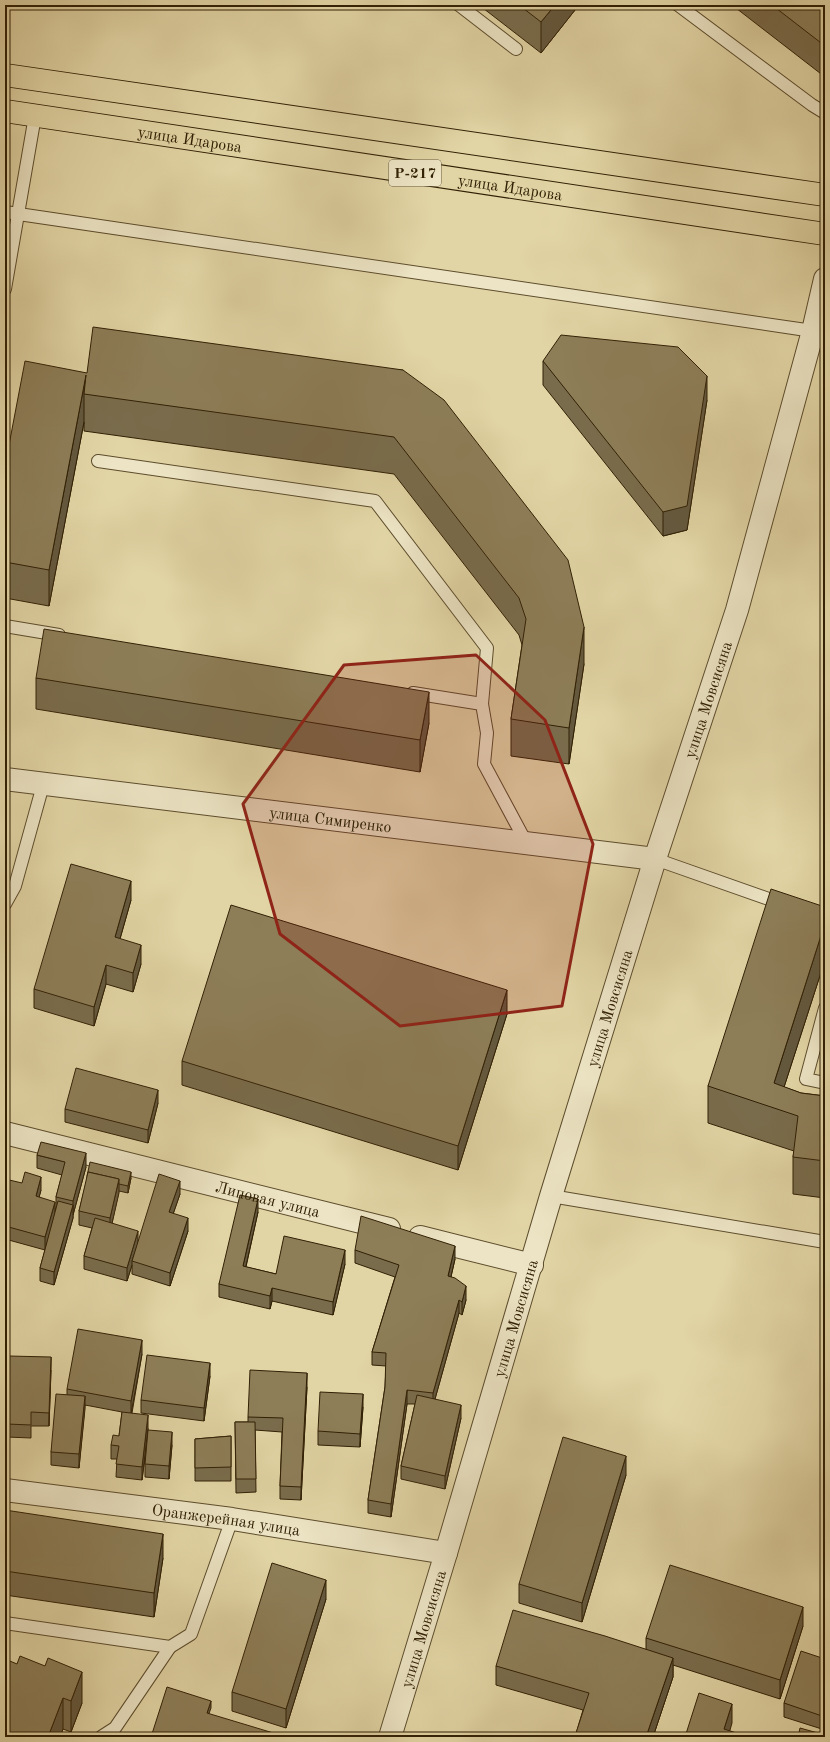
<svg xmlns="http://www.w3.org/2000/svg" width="830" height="1742" font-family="'Old Standard TT',serif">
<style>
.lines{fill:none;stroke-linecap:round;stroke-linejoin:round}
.service-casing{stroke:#5d4d2d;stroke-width:14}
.minor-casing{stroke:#5d4d2d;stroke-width:24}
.primary-casing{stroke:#312005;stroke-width:24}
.service{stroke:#ece4c4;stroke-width:12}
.minor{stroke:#ece4c4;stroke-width:22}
.primary{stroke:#e2d5a5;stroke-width:22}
.wall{fill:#796c4c;stroke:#312005}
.shaded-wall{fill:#63583e;stroke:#312005}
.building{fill:#8d7e58;stroke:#312005}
.marked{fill:#8f2418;fill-opacity:0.2;stroke:#8f2418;stroke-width:3;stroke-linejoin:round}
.labels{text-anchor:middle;stroke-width:3;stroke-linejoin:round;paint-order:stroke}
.shield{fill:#ece4c4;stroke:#695b3e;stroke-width:1}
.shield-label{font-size:15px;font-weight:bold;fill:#312005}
.street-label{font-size:16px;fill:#312005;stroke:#ece4c4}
</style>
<rect width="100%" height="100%" fill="#e2d5a5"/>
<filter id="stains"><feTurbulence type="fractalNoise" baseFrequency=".005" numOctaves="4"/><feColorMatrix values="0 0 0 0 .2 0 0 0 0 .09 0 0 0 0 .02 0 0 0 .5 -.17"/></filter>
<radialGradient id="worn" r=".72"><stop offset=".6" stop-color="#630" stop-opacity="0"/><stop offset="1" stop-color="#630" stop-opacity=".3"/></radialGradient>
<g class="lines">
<defs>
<g id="service">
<polyline points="459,5 516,49"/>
<polyline points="678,5 812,105 825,113"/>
<polyline points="5,212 813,331"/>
<polyline points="5,289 35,116"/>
<polyline points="98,461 375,501 487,648 482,704"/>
<polyline points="5,626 59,635"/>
<polyline points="413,693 482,704 487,733 484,764 527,844"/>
<polyline points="655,859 783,904"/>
<polyline points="5,904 15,886 43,785"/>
<polyline points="825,1008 806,1079 825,1083"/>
<polyline points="551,1196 825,1242"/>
<polyline points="5,1623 170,1647 191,1634 232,1519"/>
<polyline points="101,1737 115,1728 170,1647"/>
</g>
<g id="minor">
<path id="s1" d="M5,779L655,859"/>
<path id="s2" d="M5,1133L389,1229"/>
<polyline points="420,1237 532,1265"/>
<path id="s3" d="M5,1490L232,1519L446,1553"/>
<path id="s4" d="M390,1737L446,1553L551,1196L655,859L737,610L813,331L825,279"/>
</g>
<g id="primary">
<polyline points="5,75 825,195"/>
<path id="s5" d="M5,111L825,234"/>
</g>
</defs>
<use href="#service" class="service-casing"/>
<use href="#minor" class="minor-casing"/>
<use href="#primary" class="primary-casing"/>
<use href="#service" class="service"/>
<use href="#minor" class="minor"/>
<use href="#primary" class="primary"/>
</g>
<g class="wall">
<polygon points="257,5 266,5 263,9"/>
<polygon points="479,5 579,5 541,53"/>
<polygon points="732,5 825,5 825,77"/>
<polygon points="543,361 707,400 687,530 663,536 543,385"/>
<polygon points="403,370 584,664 569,764 511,756 511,719 522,645 519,635 394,474 84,431 84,422 49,606 5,598 5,466 87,373"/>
<polygon points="36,678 429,723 420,772 36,709"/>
<polygon points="825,725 825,764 823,764 823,740"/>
<polygon points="131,900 120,939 141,964 133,992 106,984 94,1026 34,1008 34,989"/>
<polygon points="825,907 825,960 784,1087 801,1093 825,1096 825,1198 793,1194 793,1157 794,1151 708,1123 708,1086"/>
<polygon points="507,1014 458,1170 182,1085 182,1061"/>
<polygon points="158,1103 148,1143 65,1122 65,1109"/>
<polygon points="37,1155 86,1167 73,1215 73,1218 54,1285 40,1281 40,1268 45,1250 5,1239 5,1180 41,1190 39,1197 55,1211 56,1207 56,1197 62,1175 37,1168"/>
<polygon points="87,1176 131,1178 128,1193 119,1191 112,1223 138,1241 180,1194 173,1214 188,1231 170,1286 132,1274 132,1265 127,1281 84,1269 84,1256 92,1228 79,1225 79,1211 87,1179"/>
<polygon points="258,1212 246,1267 276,1274 345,1264 333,1315 272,1301 270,1309 219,1297 219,1284"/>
<polygon points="355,1250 455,1259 451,1277 466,1300 462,1315 459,1313 435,1399 461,1418 445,1489 401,1479 401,1466 415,1404 407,1404 391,1517 368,1513 368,1500 385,1387 386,1366 372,1365 372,1352 395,1277 355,1263"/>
<polygon points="142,1354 132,1413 148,1428 148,1430 172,1445 169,1479 145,1477 145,1464 148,1436 142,1480 116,1477 117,1459 111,1459 111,1445 119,1436 122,1412 85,1405 79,1468 51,1465 51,1452 67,1395 67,1389"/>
<polygon points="51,1370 49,1426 31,1426 31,1438 7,1437 7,1424"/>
<polygon points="210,1376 204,1421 141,1413 141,1400"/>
<polygon points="307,1387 301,1500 280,1499 280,1486 282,1432 255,1430 256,1492 236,1493 235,1422 248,1422 248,1417"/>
<polygon points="363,1407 360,1447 318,1445 318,1431"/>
<polygon points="231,1436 231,1481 195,1481 195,1439"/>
<polygon points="626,1475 582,1622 519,1603 519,1584"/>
<polygon points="5,1510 163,1558 154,1617 5,1595"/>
<polygon points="326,1599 286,1728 232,1711 232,1692"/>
<polygon points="803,1626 780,1699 673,1665 673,1677 653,1737 575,1737 583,1710 496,1685 496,1666 646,1650 646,1638"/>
<polygon points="5,1659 82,1703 71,1732 63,1729 60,1737 5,1737"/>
<polygon points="825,1659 825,1730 784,1717 784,1703"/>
</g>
<g class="shaded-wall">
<polygon points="263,5 266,5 263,9"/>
<polygon points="555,5 579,5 541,53 541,22"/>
<polygon points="86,375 84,394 84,422 49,606 49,570"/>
<polygon points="707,376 707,400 687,530 663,536 663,512"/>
<polygon points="584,627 584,664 569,764 569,728"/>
<polygon points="429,692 429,723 420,772 420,740"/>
<polygon points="131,881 131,900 115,956 115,937"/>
<polygon points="825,923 825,960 777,1109 774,1083"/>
<polygon points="141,945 141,964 133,992 133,973"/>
<polygon points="106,965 106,984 94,1026 94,1007"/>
<polygon points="507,990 507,1014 458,1170 458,1146"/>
<polygon points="158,1090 158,1103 148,1143 148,1130"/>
<polygon points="86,1153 86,1167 73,1215 73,1201"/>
<polygon points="131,1172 131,1178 128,1193 128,1186"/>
<polygon points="41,1177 41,1190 36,1209 36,1196"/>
<polygon points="119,1179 119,1193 110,1232 110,1218"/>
<polygon points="180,1181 180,1194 169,1226 169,1212"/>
<polygon points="258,1199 258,1212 243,1279 243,1266"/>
<polygon points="55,1202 55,1215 45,1250 45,1237"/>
<polygon points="73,1205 73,1218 54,1285 54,1272"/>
<polygon points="188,1218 188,1231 170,1286 170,1273"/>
<polygon points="138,1231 138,1244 132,1261 132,1265 127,1281 127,1268"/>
<polygon points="455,1246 455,1259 448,1289 448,1276"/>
<polygon points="345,1250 345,1264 333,1315 333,1302"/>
<polygon points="466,1286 466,1300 462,1315 462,1302"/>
<polygon points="272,1288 272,1301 270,1309 270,1296"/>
<polygon points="459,1300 459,1313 433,1406 433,1393"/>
<polygon points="142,1340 142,1354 131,1414 131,1401"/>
<polygon points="51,1357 51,1370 49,1426 49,1413"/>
<polygon points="210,1363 210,1376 204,1421 204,1408"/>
<polygon points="307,1373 307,1387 301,1500 301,1487"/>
<polygon points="407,1390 407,1404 391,1517 391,1504"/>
<polygon points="363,1394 363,1407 360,1447 360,1434"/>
<polygon points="85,1396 85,1409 79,1468 79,1454"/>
<polygon points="461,1405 461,1418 445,1489 445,1476"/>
<polygon points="148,1415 148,1428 142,1480 142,1467"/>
<polygon points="172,1432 172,1445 169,1479 169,1466"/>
<polygon points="626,1456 626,1475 582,1622 582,1603"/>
<polygon points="163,1534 163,1558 154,1617 154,1593"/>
<polygon points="326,1580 326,1599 286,1728 286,1709"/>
<polygon points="803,1607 803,1626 780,1699 780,1680"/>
<polygon points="673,1658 673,1677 653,1737 646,1737"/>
<polygon points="82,1672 82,1703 71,1732 71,1701"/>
<polygon points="63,1698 63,1729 60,1737 48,1737"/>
<polygon points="211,1701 211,1708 207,1719 207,1713"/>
<polygon points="732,1704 732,1723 728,1737 724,1729"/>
</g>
<g class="building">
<polygon points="519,5 555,5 541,22"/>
<polygon points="772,5 825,5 825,46"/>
<polygon points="93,327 403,370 444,400 568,560 584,627 569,728 511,719 526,619 519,598 394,437 84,394 86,375 49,570 5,562 5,466 25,361 87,373"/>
<polygon points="561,335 678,347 707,376 687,506 663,512 543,361"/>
<polygon points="44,629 429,692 420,740 36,678"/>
<polygon points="825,725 825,740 823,740"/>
<polygon points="71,864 131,881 115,937 141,945 133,973 106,965 94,1007 34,989"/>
<polygon points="771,889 825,907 825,923 774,1083 801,1093 825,1096 825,1161 793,1157 798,1116 708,1086"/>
<polygon points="231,905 507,990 458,1146 182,1061"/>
<polygon points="76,1068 158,1090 148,1130 65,1109"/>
<polygon points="41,1142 86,1153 73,1201 56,1197 65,1162 37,1155"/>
<polygon points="90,1162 131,1172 128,1186 119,1184 119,1179 88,1172 88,1176 87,1176"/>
<polygon points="25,1172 41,1177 36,1196 55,1202 45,1237 5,1226 5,1179 22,1183"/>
<polygon points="88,1172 119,1179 110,1218 79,1211"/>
<polygon points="159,1174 180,1181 169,1212 188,1218 170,1273 132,1261"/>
<polygon points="240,1195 258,1199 243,1266 276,1274 284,1236 345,1250 333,1302 272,1288 270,1296 219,1284"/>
<polygon points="58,1201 73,1205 54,1272 40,1268"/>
<polygon points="361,1216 455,1246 448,1276 455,1278 466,1286 462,1302 459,1300 433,1393 407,1390 391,1504 368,1500 385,1387 386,1353 372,1352 399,1265 355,1250"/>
<polygon points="95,1218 138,1231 127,1268 84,1256"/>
<polygon points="78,1329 142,1340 131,1401 67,1389"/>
<polygon points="147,1355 210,1363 204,1408 141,1400"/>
<polygon points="9,1356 51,1357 49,1413 31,1412 31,1425 7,1424"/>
<polygon points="250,1370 307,1373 301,1487 280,1486 283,1418 248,1417"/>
<polygon points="320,1392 363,1394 360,1434 318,1431"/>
<polygon points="56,1394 85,1396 79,1454 51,1452"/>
<polygon points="417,1395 461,1405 445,1476 401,1466"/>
<polygon points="122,1412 148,1415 142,1467 116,1464 119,1446 111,1445 113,1435 119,1436"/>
<polygon points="235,1422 255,1422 256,1479 236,1479"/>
<polygon points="148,1430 172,1432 169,1466 145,1464"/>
<polygon points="231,1436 231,1467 195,1468 195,1439"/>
<polygon points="563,1437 626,1456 582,1603 519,1584"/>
<polygon points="5,1510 163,1534 154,1593 5,1571"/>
<polygon points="272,1563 326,1580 286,1709 232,1692"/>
<polygon points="670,1565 803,1607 780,1680 646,1638"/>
<polygon points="513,1610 605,1636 673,1658 646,1737 578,1737 575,1736 589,1693 496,1666"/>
<polygon points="801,1651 825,1659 825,1717 784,1703"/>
<polygon points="20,1656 45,1666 48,1658 82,1672 71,1701 63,1698 48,1737 5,1737 5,1659 17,1664"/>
<polygon points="167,1687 211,1701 207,1713 280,1735 280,1737 151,1737"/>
<polygon points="699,1693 732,1704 724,1729 749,1737 685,1737"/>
<polygon points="800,1728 825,1735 825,1737 798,1737"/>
</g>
<path class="marked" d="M476,655L545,720L593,844L562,1006L400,1026L280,934L243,804L344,665Z"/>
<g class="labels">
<rect class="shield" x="389" y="160" width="52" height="26" rx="3"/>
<g class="shield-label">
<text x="415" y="178">Р-217</text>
</g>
<g class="street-label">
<text dy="6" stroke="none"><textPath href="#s5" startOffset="187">улица Идарова</textPath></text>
<text dy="6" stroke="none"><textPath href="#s5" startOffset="511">улица Идарова</textPath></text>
<text dy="6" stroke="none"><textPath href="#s4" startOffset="1085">улица Мовсисяна</textPath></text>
<text dy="6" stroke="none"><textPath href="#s1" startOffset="328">улица Симиренко</textPath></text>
<text dy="6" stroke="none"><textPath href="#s4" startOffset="761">улица Мовсисяна</textPath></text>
<text dy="6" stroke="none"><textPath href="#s2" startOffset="271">Липовая улица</textPath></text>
<text dy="6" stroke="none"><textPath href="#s4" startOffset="437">улица Мовсисяна</textPath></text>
<text dy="6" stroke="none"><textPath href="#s3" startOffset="223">Оранжерейная улица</textPath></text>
<text dy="6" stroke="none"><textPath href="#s4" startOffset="113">улица Мовсисяна</textPath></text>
</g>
</g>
<rect width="830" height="1742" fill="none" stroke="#e2d5a5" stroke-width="20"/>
<rect x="6" y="6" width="818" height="1730" fill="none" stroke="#312005" stroke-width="2"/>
<rect x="10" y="10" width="810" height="1722" fill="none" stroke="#312005"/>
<rect width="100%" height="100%" filter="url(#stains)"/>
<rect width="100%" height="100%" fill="url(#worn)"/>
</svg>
